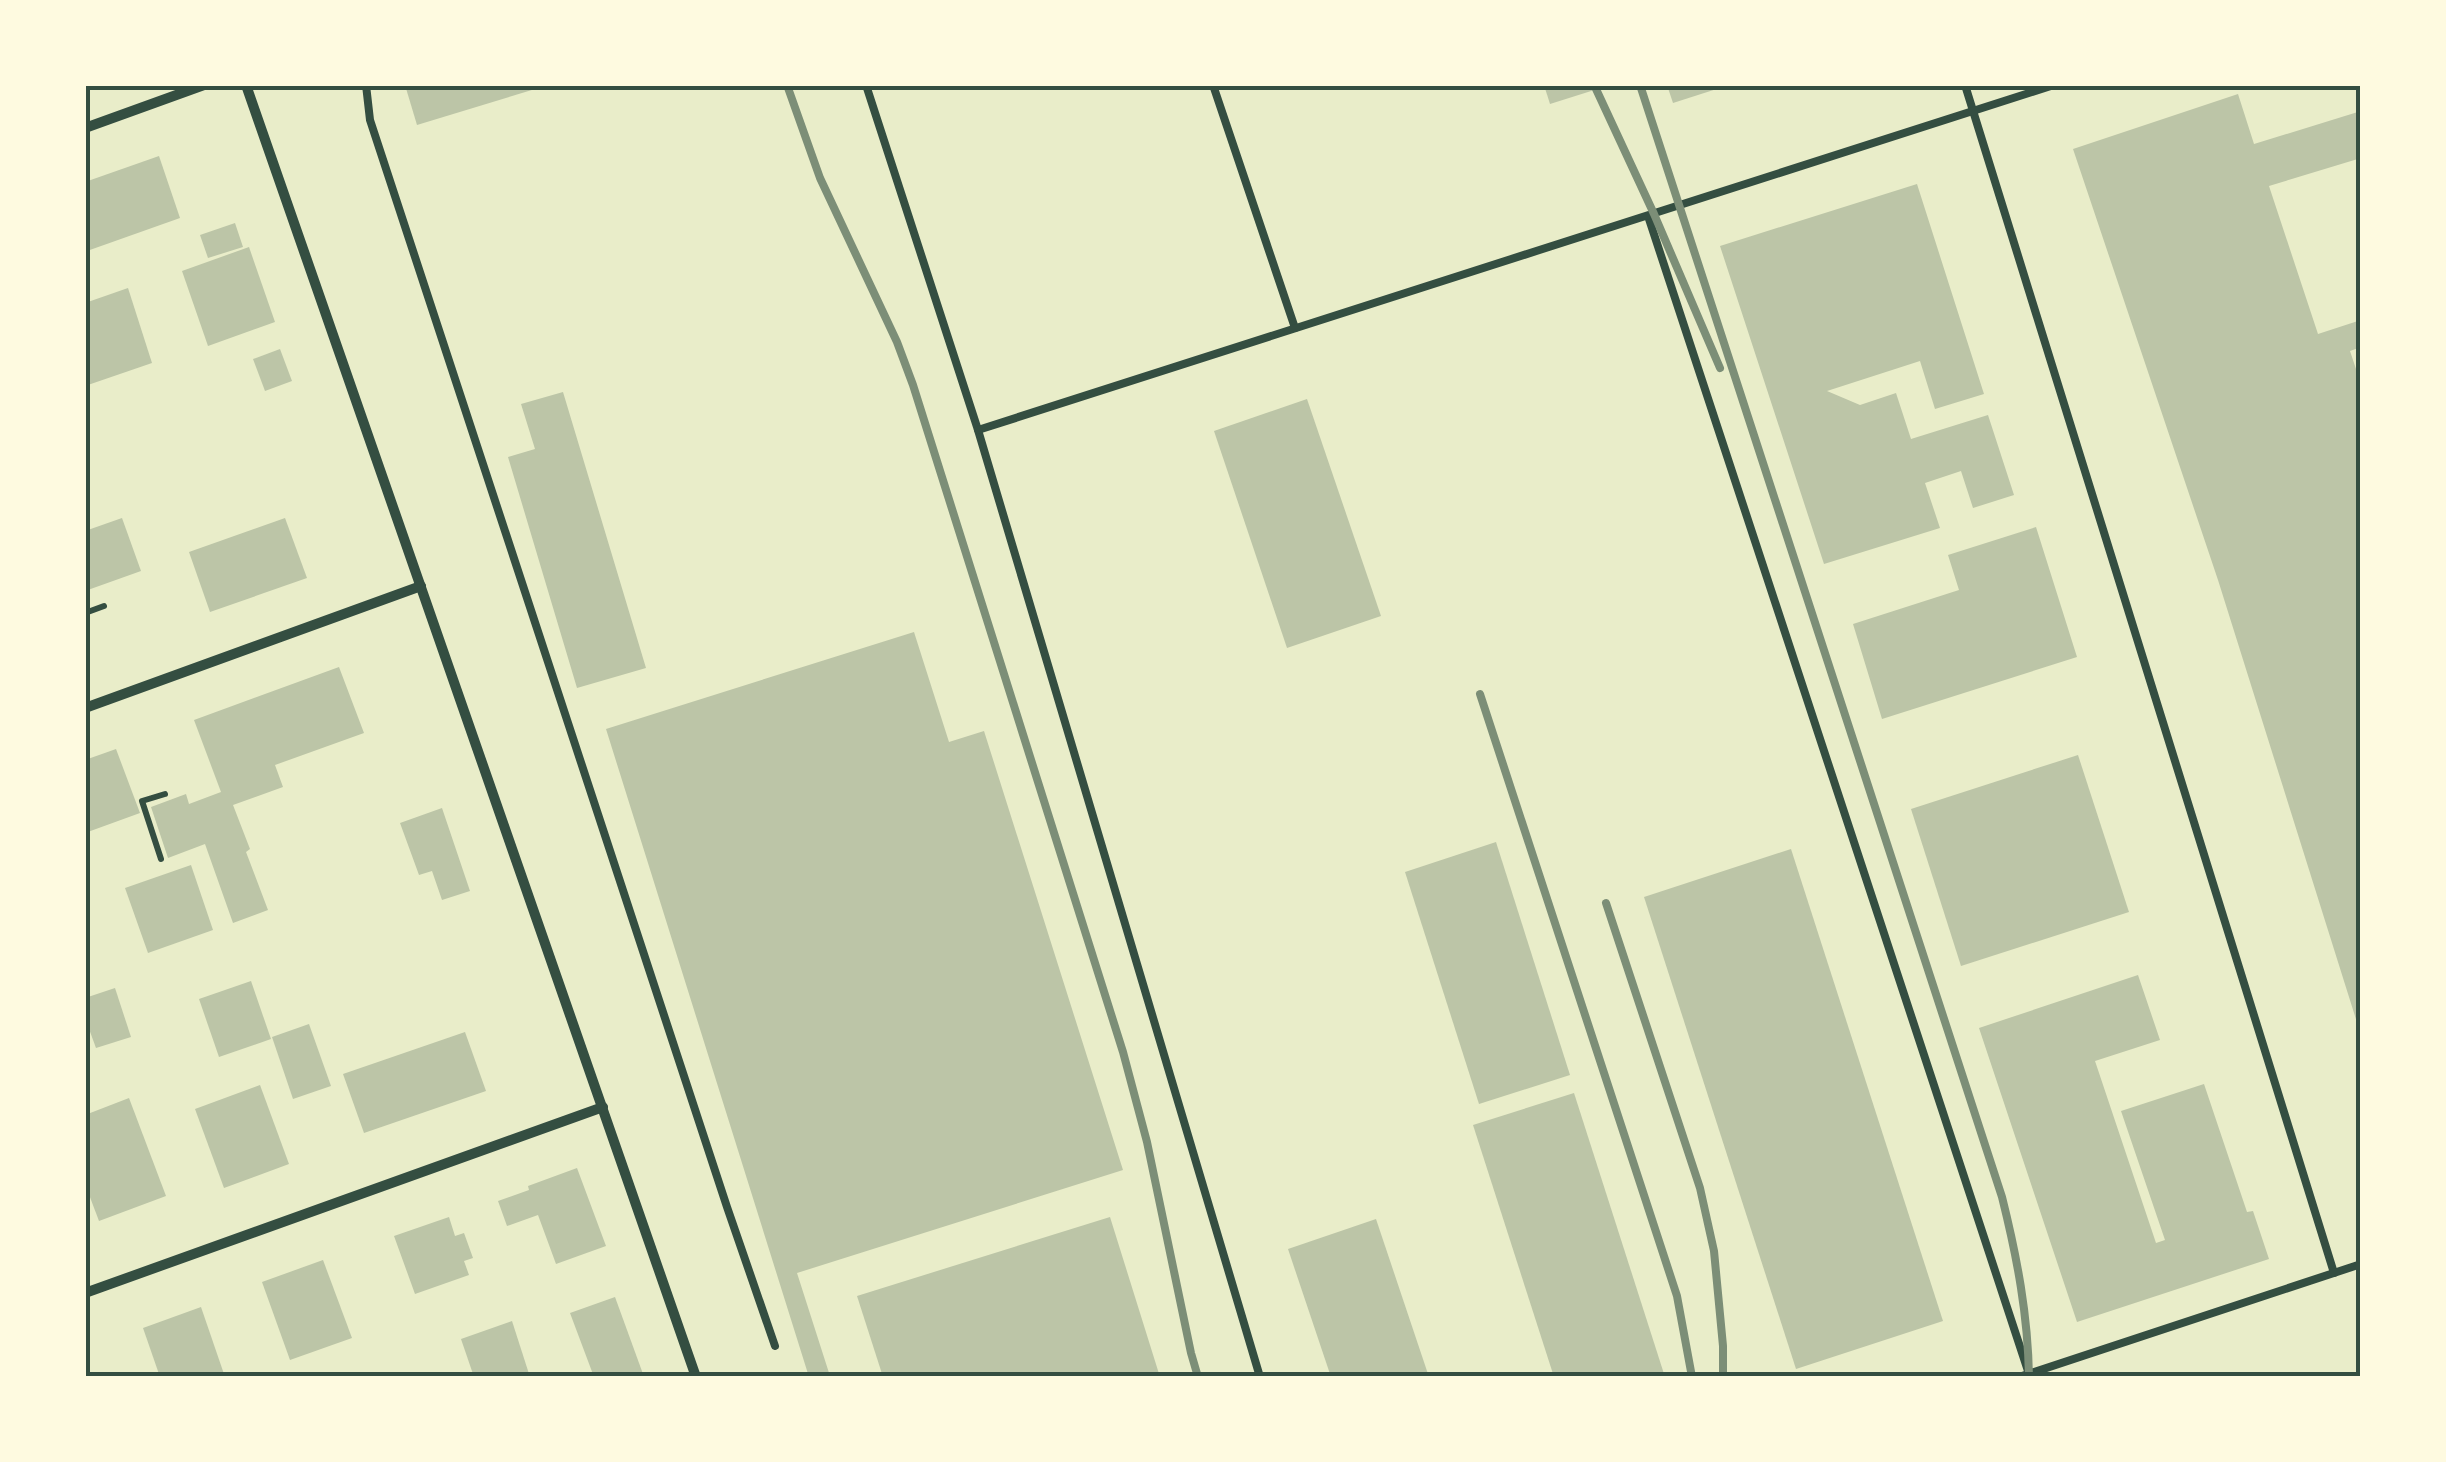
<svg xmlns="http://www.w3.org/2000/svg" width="2446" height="1462" font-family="Overpass,sans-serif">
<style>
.building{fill:#bcc5a7}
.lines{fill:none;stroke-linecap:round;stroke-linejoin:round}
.path{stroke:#344e41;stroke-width:6}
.service{stroke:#344e41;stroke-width:8}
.minor{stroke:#344e41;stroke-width:10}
.rail{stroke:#7c8e77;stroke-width:8}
.neatline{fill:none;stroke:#344e41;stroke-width:4}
</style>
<rect width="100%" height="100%" fill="#e9edc9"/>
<g class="building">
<polygon points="405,85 545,85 545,86 417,125"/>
<polygon points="1544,85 1607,85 1607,86 1550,104"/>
<polygon points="1667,85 1726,85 1726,86 1673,103"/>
<polygon points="2238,94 2254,144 2361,111 2361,158 2269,186 2318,334 2361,320 2361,347 2350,351 2361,384 2360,1032 2218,580 2073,149"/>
<polygon points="159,156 180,218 87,251 85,182"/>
<polygon points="1917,184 1984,394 1935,409 1920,361 1827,391 1860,405 1896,393 1911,439 1988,415 2014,495 1973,508 1961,471 1925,483 1940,528 1824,564 1720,246"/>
<polygon points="235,223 243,247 208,258 200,235"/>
<polygon points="249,247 275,322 208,346 182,271"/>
<polygon points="128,288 152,363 85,386 85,303"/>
<polygon points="280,349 292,381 265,391 253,359"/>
<polygon points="563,392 646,668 577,688 508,457 535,449 521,404"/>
<polygon points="1307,399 1381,616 1287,648 1214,431"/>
<polygon points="122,518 141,571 85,591 85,531"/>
<polygon points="285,518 307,578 210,612 189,552"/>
<polygon points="2036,527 2077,657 1882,719 1853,624 1959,590 1948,555"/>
<polygon points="914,632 949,742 984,731 1123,1170 797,1273 830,1376 809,1377 606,729"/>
<polygon points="339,667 364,733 275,765 283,787 233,805 250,849 246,852 268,910 233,923 205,844 168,858 151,807 186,794 189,804 221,792 194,720"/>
<polygon points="116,749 140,813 85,833 85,760"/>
<polygon points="2078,755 2129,912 1961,966 1911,809"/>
<polygon points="442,808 470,891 442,900 432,871 419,875 400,823"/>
<polygon points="1496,842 1570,1075 1479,1104 1405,872"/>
<polygon points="1791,849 1943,1321 1796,1369 1644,897"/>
<polygon points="191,865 213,930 148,953 125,888"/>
<polygon points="2138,975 2160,1040 2095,1061 2156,1243 2165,1240 2121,1111 2204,1084 2247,1212 2253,1211 2269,1259 2077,1322 1979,1028"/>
<polygon points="251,981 271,1039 219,1057 199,999"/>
<polygon points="115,988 131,1037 96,1048 85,1018 85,998"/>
<polygon points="309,1024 331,1086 293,1099 272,1037"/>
<polygon points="465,1032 486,1091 364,1133 343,1074"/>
<polygon points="260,1085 289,1164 224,1188 195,1109"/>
<polygon points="1574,1093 1665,1377 1554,1377 1473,1125"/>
<polygon points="129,1098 166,1196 99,1221 85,1184 85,1115"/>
<polygon points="577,1168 606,1246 556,1264 538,1215 507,1226 498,1201 529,1190 528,1186"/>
<polygon points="449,1217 455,1236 464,1233 473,1258 464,1261 469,1275 415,1294 394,1236"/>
<polygon points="1110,1217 1160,1377 883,1377 857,1296"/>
<polygon points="1376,1219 1429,1377 1331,1377 1288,1249"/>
<polygon points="323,1260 352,1338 290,1360 262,1282"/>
<polygon points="615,1297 643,1374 635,1377 594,1377 570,1313"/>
<polygon points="201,1307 225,1377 160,1377 143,1328"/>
<polygon points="512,1321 530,1377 474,1377 461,1339"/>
</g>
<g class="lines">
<g class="path">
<polyline points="85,613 104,606"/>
<polyline points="161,859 142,801 165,794"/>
</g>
<g class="service">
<polyline points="366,85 370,120 727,1207 775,1346"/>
<polyline points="866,85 978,430 1260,1377"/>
<polyline points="1213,85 1295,328"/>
<polyline points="1965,85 2334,1273"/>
<polyline points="1648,216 2029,1374"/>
<polyline points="978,430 2054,85"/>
<polyline points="2019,1377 2361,1264"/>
</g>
<g class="minor">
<polyline points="246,85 696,1377"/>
<polyline points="85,128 204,85"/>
<polyline points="85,708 421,586"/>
<polyline points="85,1293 603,1107"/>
</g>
<g class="rail">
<polyline points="787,85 820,178 897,342 913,385 1123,1052 1147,1142 1191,1353 1198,1377"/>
<path d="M1640,85L2002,1197C2017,1257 2028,1315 2029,1377"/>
<polyline points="1596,89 1654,214 1720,368"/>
<polyline points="1480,694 1677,1296 1692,1377"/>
<polyline points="1606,903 1700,1188 1714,1251 1723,1346 1723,1377"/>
</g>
</g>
<rect width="2446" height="1462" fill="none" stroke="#fefae0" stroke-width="175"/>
<rect x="88" y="88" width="2270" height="1286" class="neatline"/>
</svg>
